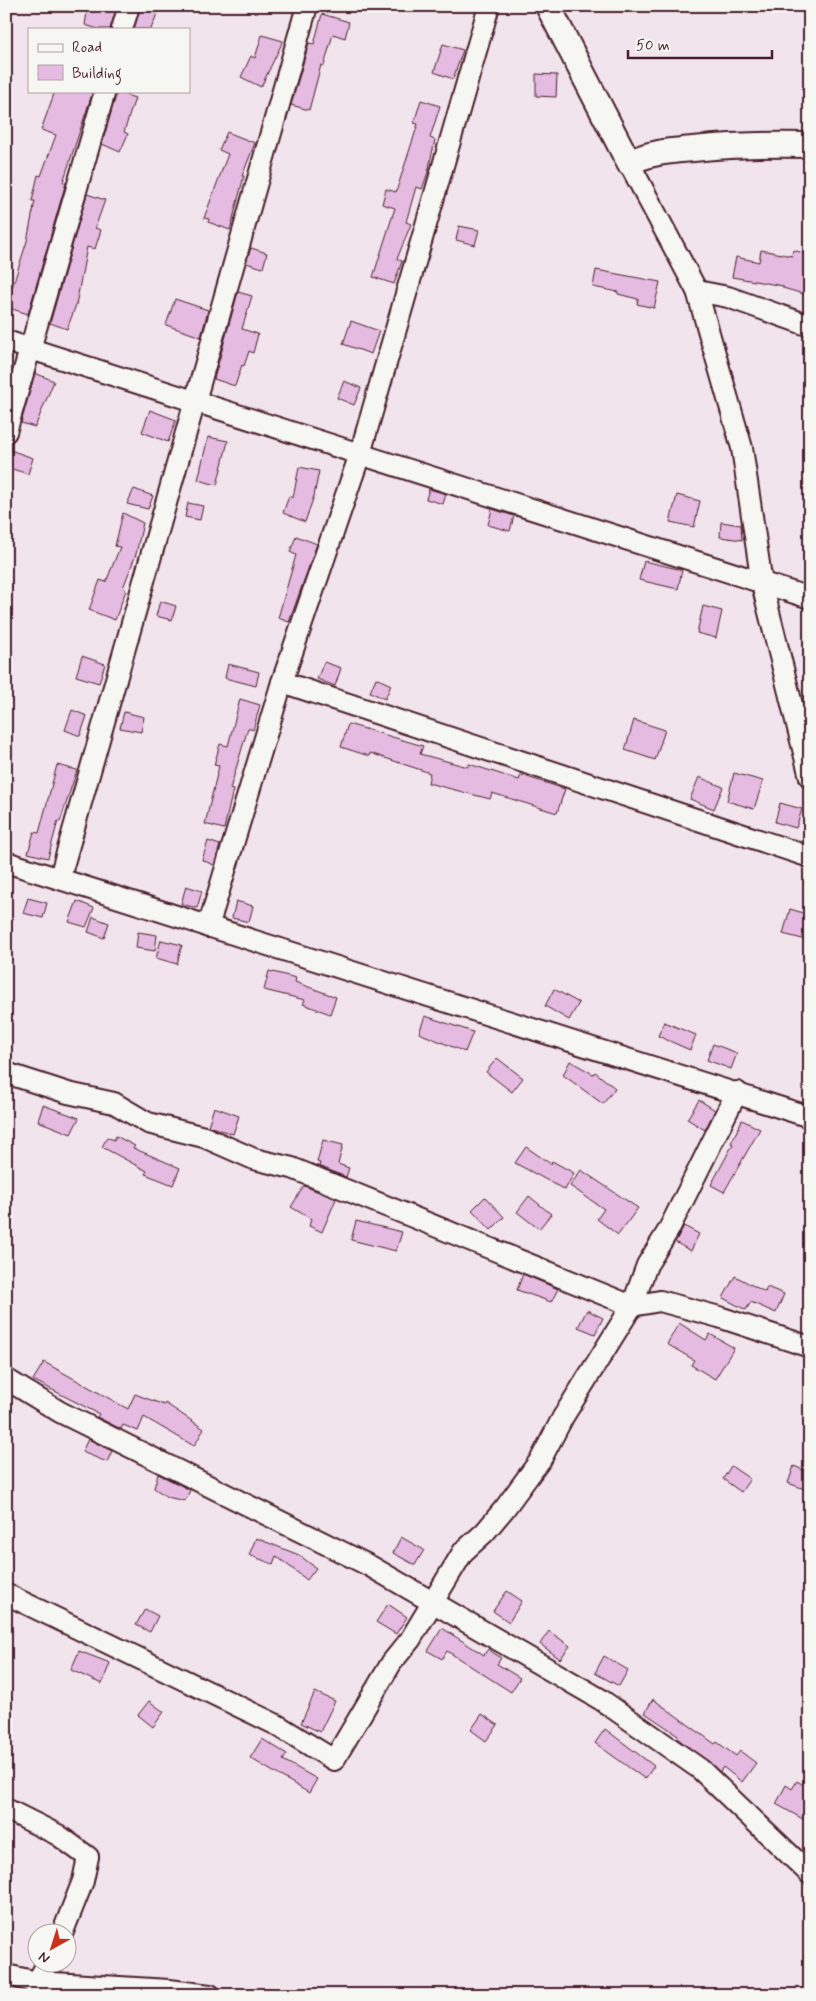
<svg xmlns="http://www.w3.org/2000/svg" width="816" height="2001" font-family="Mynerve,sans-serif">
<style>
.building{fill:#e5bbe2;stroke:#4a1f2b}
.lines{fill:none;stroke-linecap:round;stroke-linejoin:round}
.minor-casing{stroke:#4a1f2b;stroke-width:24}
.tertiary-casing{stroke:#4a1f2b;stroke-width:28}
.minor{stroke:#f6f6f2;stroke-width:20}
.tertiary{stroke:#f6f6f2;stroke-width:24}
</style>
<rect width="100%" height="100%" fill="#f1e4ed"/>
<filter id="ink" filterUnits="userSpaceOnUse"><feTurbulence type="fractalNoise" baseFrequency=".02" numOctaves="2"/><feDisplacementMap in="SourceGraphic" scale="10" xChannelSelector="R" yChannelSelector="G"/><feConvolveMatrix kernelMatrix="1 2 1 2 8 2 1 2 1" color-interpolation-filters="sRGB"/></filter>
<g filter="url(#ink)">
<g class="building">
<polygon points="88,6 117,6 110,29 98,29 85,25"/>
<polygon points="141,6 160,6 151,29 134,29"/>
<polygon points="322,14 349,22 345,38 333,34 324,66 321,65 309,110 291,105 309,43 314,44"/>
<polygon points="262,35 283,41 261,87 241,77 251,56 255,58"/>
<polygon points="443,44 463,50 453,79 434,72"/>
<polygon points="536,74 557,75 556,97 536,96"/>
<polygon points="55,91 93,91 63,182 66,183 65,186 28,314 6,307 6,287 12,288 27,241 35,201 32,201 38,175 41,176 56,135 41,130"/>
<polygon points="117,92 135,98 124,132 128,134 120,152 102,144"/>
<polygon points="421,100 440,106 430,138 435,140 428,172 422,189 416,187 406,222 411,224 397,259 402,261 394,284 373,277 395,208 382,204 386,189 396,192 418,124 414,123"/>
<polygon points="227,132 255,143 242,176 244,176 230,230 208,222 209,219 204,218 228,154 219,150"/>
<polygon points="87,194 105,200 95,228 101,230 95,249 87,247 76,305 67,329 50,323"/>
<polygon points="459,226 479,230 475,245 456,240"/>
<polygon points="251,248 267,253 263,268 246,263"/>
<polygon points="761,250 792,256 793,250 810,255 810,296 783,288 783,286 732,277 736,257 759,262"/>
<polygon points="596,270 660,282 654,308 637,304 638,299 618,294 618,292 593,287"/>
<polygon points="238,292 252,296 242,329 258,334 253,353 249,351 244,366 242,365 235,386 214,379"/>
<polygon points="175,299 208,310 201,337 166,325"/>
<polygon points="351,321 379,331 371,354 343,344"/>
<polygon points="35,373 54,381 35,427 21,423"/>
<polygon points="344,381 361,388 354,405 337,398"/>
<polygon points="150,410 176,420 168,442 142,432"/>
<polygon points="208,437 228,441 217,485 198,480"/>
<polygon points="10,450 33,458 28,474 6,467"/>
<polygon points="299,467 319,471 314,496 305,522 283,513 289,496 293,498"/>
<polygon points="134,489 153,496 148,509 127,504"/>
<polygon points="429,489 446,494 443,504 426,499"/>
<polygon points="677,495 700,501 694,527 670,522"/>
<polygon points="188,503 203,506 200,520 185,517"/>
<polygon points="492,509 514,516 510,531 488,525"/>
<polygon points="123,513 143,523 136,554 123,588 126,590 115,620 89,610 100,580 106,582 120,547 115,546"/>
<polygon points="721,522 741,525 742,540 720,537"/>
<polygon points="296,536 317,544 289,622 278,618 296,555 290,552"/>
<polygon points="644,561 682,570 678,589 639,580"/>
<polygon points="160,601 176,606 172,620 156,616"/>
<polygon points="703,606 722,611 716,638 697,633"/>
<polygon points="82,656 105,664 99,683 76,676"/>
<polygon points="324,662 341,668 335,686 317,679"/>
<polygon points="228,664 259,672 256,686 225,678"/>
<polygon points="376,678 391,685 385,699 370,692"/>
<polygon points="240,699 260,705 253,730 248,728 230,789 233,790 224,829 205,824 219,766 214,765 220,744 228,746"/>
<polygon points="72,710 87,716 80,736 65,730"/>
<polygon points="124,712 144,717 141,732 120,728"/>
<polygon points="634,720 665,730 655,760 625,750"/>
<polygon points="348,724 423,746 420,754 468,767 469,764 519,780 521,775 565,789 557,813 492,793 490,799 428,783 430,773 370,753 369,756 341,747"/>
<polygon points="57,765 77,770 60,822 58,821 48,858 28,853 34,832 39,833"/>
<polygon points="734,773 763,781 754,809 727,801"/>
<polygon points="699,777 723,787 714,809 690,799"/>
<polygon points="780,803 802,809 796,828 775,822"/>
<polygon points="208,841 220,845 214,865 202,860"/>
<polygon points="186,886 202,891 197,908 181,904"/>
<polygon points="28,898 47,903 43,918 23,913"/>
<polygon points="77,901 94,908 86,927 69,922"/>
<polygon points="236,901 253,906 249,922 232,918"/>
<polygon points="790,909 810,915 810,941 783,934"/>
<polygon points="93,917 109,923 104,938 88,932"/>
<polygon points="138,932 157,935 155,951 136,948"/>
<polygon points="161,940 182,945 177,964 156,958"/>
<polygon points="269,971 296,978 295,982 336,997 330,1014 303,1004 305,1000 264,990"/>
<polygon points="554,989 579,1003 569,1020 545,1006"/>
<polygon points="425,1016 473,1032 465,1052 419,1033"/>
<polygon points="664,1022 696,1035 690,1050 658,1036"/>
<polygon points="713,1044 737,1053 731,1069 707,1060"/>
<polygon points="497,1058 523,1078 512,1092 486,1072"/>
<polygon points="570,1061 593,1074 595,1072 615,1088 603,1104 563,1075"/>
<polygon points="699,1100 715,1110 705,1130 687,1119"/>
<polygon points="43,1105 79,1118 71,1134 38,1121"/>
<polygon points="214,1107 239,1116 233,1134 208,1126"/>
<polygon points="742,1120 760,1129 724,1192 711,1185 733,1144 731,1143"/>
<polygon points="116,1136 135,1146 133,1148 180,1168 173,1185 145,1174 147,1171 102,1147 107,1137 114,1140"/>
<polygon points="323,1140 343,1145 338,1164 349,1168 346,1177 319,1166 320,1163 317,1162"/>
<polygon points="526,1147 551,1164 552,1161 574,1173 565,1190 515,1163"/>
<polygon points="581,1170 638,1208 618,1235 597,1219 604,1209 570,1186"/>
<polygon points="304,1186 336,1199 322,1232 309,1226 311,1219 291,1207"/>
<polygon points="529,1196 551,1214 539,1229 517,1212"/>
<polygon points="485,1197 504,1217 491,1230 472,1210"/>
<polygon points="356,1221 402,1232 396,1251 351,1240"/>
<polygon points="684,1226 699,1234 691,1251 675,1242"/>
<polygon points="523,1274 558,1289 551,1302 517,1290"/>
<polygon points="735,1276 765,1292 767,1287 784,1294 776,1313 751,1302 746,1310 723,1298"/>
<polygon points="587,1310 603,1318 595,1334 578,1327"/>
<polygon points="679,1323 706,1340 710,1334 734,1348 715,1379 691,1365 694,1360 667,1344"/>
<polygon points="44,1362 128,1409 135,1394 164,1405 165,1403 204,1429 194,1446 144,1417 138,1431 123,1425 121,1429 97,1417 99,1414 33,1380"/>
<polygon points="88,1439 112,1451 107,1462 82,1452"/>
<polygon points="731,1466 750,1479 741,1492 723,1479"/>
<polygon points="794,1466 810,1473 810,1491 788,1483"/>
<polygon points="158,1474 190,1490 185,1501 167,1497 154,1488"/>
<polygon points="401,1537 424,1550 415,1565 393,1553"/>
<polygon points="256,1538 299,1555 316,1568 307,1580 276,1556 273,1564 249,1555"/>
<polygon points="507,1591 522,1601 509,1622 493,1611"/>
<polygon points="388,1604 407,1617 396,1634 376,1622"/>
<polygon points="145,1609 158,1616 150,1632 136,1625"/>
<polygon points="442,1628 484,1655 488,1649 501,1658 497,1664 520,1678 511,1692 447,1651 442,1659 428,1651"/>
<polygon points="549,1631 570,1646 560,1659 540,1644"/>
<polygon points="79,1651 110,1663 102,1684 71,1670"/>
<polygon points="604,1656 628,1670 619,1686 595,1673"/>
<polygon points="315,1692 335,1701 320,1732 301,1723"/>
<polygon points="653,1699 715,1744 717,1742 736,1756 740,1751 756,1763 742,1782 723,1767 720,1772 677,1738 678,1735 645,1713"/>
<polygon points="149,1701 164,1712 153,1727 138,1715"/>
<polygon points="482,1714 498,1725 486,1741 471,1730"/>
<polygon points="605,1729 654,1766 645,1779 595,1743"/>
<polygon points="262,1739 287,1754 283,1760 317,1779 309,1793 250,1758"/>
<polygon points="797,1781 810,1789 810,1823 776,1804 786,1785 792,1789"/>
</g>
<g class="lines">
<defs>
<g id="minor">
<polyline points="122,29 129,6"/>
<polyline points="629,163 697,291 742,448 762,584 810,777"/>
<polyline points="697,291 728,297 810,326"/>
<polyline points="6,341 810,598"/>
<polyline points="6,432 105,91"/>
<polyline points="282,682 810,857"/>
<polyline points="6,862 810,1117"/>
<polyline points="60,877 307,6"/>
<polyline points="208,927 282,682 360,454 489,6"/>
<polyline points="6,1073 68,1093 114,1103 148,1123 204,1137 254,1159 292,1168 632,1306 660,1301 719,1317 810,1347"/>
<polyline points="6,1379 60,1412 370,1566 600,1699 700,1769 810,1874"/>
<polyline points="6,1594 277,1725 334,1760 392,1662 410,1640 463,1552 485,1532 505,1508 541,1459 563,1417 632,1306 647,1265 668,1231 737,1092"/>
<polyline points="6,1809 58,1835 88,1857 83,1881 62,1934"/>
<polyline points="6,1975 37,1982 47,1964"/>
<polyline points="36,1995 37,1982 169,1990 210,1995"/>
</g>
<path id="tertiary" d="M548,6L629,163C649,152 671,151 693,149C732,145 770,144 810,145"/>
</defs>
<use href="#minor" class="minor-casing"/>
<use href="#tertiary" class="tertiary-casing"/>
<use href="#minor" class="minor"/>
<use href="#tertiary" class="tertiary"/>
</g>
</g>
<rect width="816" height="2001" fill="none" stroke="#f6f6f2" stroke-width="25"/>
<rect x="12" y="12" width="791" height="1976" fill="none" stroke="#4a1f2b" stroke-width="2" filter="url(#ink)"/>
<rect x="28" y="28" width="162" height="65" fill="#f6f6f2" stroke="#b1a0a2"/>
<rect x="38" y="44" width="25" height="8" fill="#f6f6f2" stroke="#b1a0a2"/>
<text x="72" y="52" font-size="15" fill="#4a1f2b">Road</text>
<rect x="38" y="65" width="25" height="15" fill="#e5bbe2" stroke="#b1a0a2"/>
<text x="72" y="78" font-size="15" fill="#4a1f2b">Building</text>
<g transform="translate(52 1948) rotate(219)"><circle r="24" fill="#f6f6f2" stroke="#b1a0a2"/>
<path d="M0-4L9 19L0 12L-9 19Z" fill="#c8321e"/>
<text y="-8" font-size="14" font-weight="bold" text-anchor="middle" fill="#4a1f2b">N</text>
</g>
<path d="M628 50v8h144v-8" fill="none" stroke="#4a1f2b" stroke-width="2.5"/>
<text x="636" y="50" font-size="15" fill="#4a1f2b" stroke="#f6f6f2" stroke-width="4" paint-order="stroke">50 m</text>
</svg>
